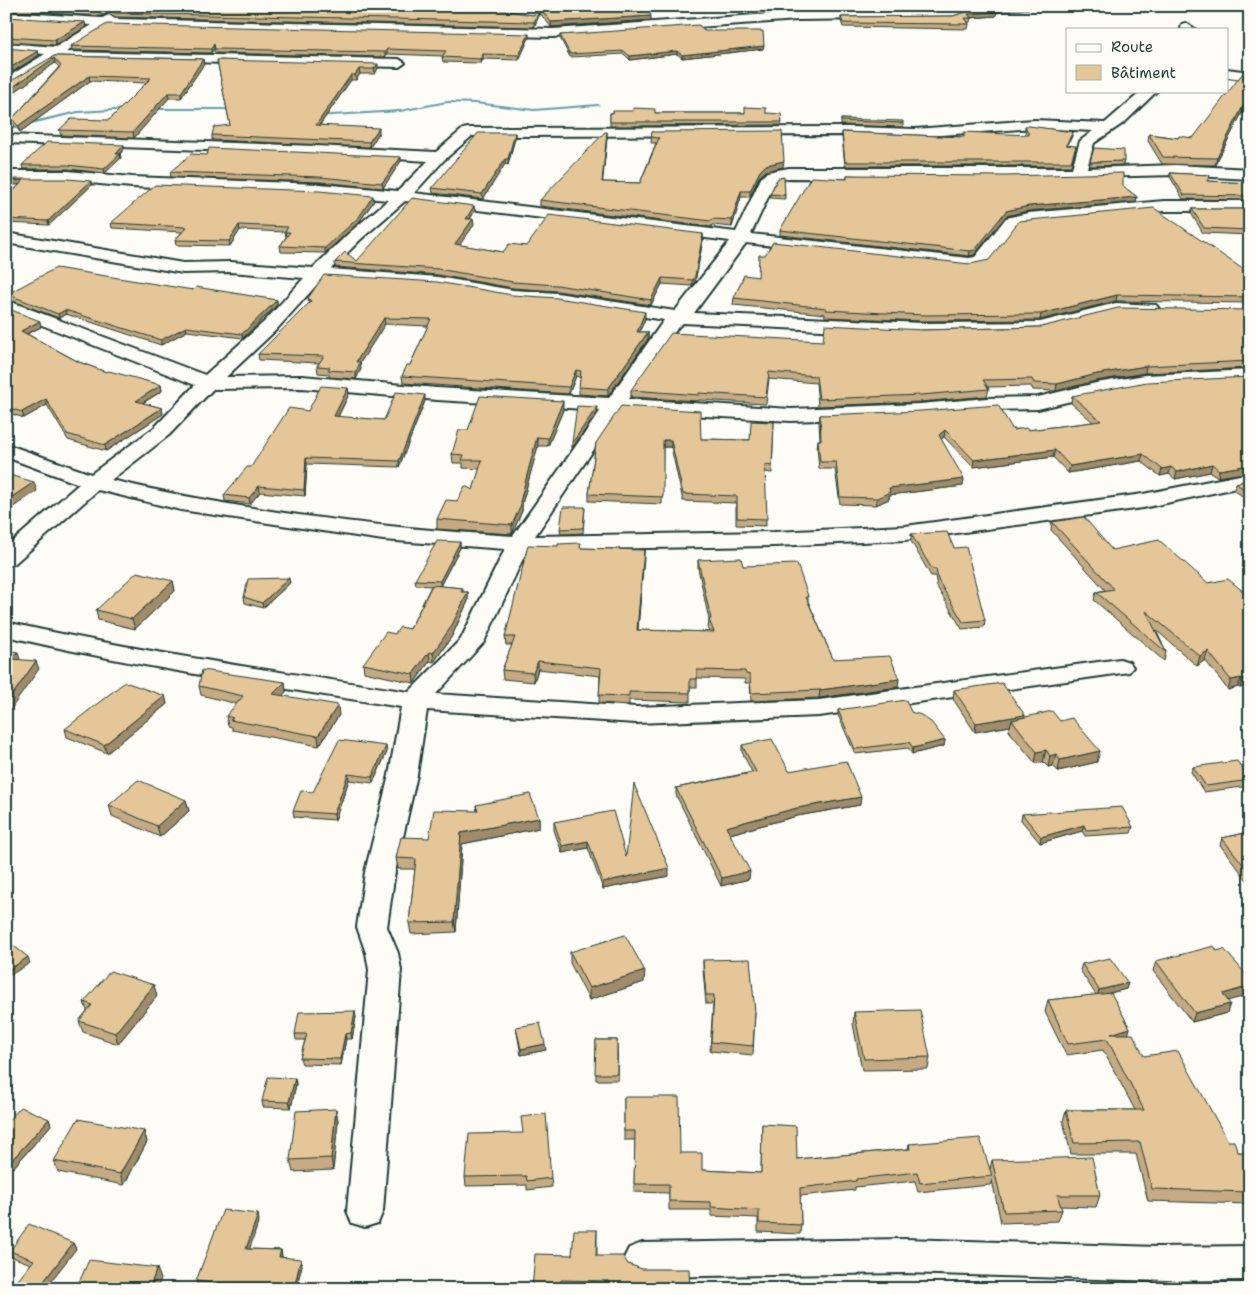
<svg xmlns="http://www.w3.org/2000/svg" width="1256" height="1295" font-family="'Shantell Sans',sans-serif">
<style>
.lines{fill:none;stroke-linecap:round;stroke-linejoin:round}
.stream{fill:#659ea8;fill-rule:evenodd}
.minor-casing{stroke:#1f3d34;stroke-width:4}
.minor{fill:#fdfcf7;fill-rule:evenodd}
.wall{fill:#c5aa83;stroke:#1f3d34}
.shaded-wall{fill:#a08b6a;stroke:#1f3d34}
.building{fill:#e5c698;stroke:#1f3d34}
</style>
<rect width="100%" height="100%" fill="#fdfcf7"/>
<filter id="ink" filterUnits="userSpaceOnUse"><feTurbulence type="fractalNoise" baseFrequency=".02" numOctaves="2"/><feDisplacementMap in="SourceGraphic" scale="10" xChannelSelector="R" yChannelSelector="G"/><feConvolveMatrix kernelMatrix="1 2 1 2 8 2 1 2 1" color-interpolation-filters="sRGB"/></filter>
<g filter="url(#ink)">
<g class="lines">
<g class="stream">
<polygon points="447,101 475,102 534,109 598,104 600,105 598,106 534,111 475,104 447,103 400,112 315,117 313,116 315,115 400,110"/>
<polygon points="130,108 132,109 132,110 78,113 6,130 6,127 78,111"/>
<polygon points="148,108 237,108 239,109 237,110 146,110 146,109"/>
</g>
<defs>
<g id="minor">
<path d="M473,6C488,6 529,4 539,14L533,18L479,9Z"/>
<polygon points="965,6 980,6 965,15 952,18 798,20 553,37 107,26 66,52 399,59 405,63 399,67 55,59 6,88 6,78 45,54 6,51 6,43 56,47 92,25 6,20 6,12 102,18 109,15 115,19 553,29 798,12 952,10"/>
<polygon points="1186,23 1195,29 1181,29 1182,24"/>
<polygon points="1227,69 1250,72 1250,80 1227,77"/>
<path d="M1142,91H1157L1125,122L1094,143L1087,168L1176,165L1250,169V179L1176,175L1005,179L789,178L776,180L751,234L969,258L975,257L1006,218L1028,213L1164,201H1250V211H1164L1017,225L987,265L969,268L746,243L694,313L922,323L1040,322L1116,303L1156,305L1159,309L1156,313H1116L1040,332L922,335L683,323L678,327L628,399L791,409L920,404L987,398L1038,397L1096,383L1145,375L1250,370V382L1145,387L1096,395L1038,409L987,410L920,416L791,421L620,411L535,536L774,532L905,526L1143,494L1250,473V485L1143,508L905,540L774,546L527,550L484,642L436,694L636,707L819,700L1120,659L1129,662L1133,667L1129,672L819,716L636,723L427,710L417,775L395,872L387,927L398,953L401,970L383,1211L378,1223L365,1227L352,1223L347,1211L369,970L366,953L357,927L365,872L389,775L401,707C269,686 136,667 6,636V622C139,652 274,671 409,692L461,639L505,549L383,540L181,510L98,490L14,564L6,566V547L79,484L6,457V444L91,474L155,427L195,385L6,311V300L205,375L264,322L304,278L230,272L183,273L6,243V233L183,263L230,262L313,268L349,233L388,200L320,194L132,187L68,181H6V171H68L132,177L320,184L398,191L428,161L315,154L6,143V135L315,146L436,152L463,129L468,128L851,127L915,129L1034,120L1105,123ZM1034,128L1093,131L1080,141L1072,168H789L767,172L761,178L736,232L414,193L444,160L472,136L851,135L915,137ZM405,201L730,241L675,311L557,293L513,290L438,277L331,269L361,239ZM322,279L438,287L513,300L557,303L664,320L609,398L437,388L302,376L226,377L276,330ZM302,388L437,400L601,410L513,536C378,528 242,511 111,480L169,435L213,389Z"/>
<polygon points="905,1239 1158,1247 1250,1246 1250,1280 1158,1281 905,1273 642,1277 629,1272 623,1260 629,1248 642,1243"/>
</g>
</defs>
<use href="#minor" class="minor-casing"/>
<use href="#minor" class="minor"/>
</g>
<g class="wall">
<polygon points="6,6 533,15 539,12 534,9 522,6 648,6 651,20 551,27 539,12 539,16 534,27 116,17 108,13 102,16 6,11"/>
<polygon points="836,6 958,6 952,8 837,10"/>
<polygon points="1029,9 997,12 996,16 971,18 970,22 968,22 969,24 968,29 843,27 841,21 841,17 953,16 966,12"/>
<polygon points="6,17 86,27 56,45 6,42"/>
<polygon points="704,31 763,49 682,58 677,54 630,60 624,54 570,57 560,38 560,35"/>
<polygon points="529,38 519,60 483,59 481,63 443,62 442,57 443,56 387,54 385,57 215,53 214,49 211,53 72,50 71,46"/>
<polygon points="54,56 203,59 204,64 181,98 169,98 134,138 61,135 59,130 109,120 147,83 90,81 20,132 13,124 12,119 59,67 55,63 6,98"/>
<polygon points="217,60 378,68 375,74 360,74 356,80 351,80 320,125 379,133 370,147 212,140 212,135 230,125"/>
<polygon points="1250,75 1250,114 1242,113 1215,165 1162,164 1148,141 1149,134 1178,138 1193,138"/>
<polygon points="610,113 766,113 782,122 781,125 610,126"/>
<polygon points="841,119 903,123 903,127 841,125"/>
<polygon points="1025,126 1073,132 1072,136 1067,145 1075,150 1071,166 845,166 842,137 842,132 963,137 1026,135 1025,131"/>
<polygon points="652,132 783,167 766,171 759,177 750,197 741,197 732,227 712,225 711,227 540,206 540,200 607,138 602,182 640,183 656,143 651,143"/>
<polygon points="515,133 515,138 508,165 505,164 483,199 433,193 432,188"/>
<polygon points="124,145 124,149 120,154 121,158 105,173 68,169 23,169 22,165"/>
<polygon points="401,161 383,188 320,182 171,177 170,172"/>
<polygon points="1124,161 1123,165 1090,166 1090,162"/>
<polygon points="1170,173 1210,175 1208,181 1250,183 1250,200 1183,199 1170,177"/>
<polygon points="847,175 1123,186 1137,197 1136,202 1028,211 1006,216 974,255 969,256 780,235 780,230 847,179"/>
<polygon points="6,180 92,185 49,225 6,223 6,199 20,184 6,186"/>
<polygon points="770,194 785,195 785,199 770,198"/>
<polygon points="374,201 359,222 325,253 281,252 280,246 286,237 285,232 240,230 230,246 176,245 175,240 182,232 112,228 111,223"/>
<polygon points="474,206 475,211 470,219 474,225 459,245 503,252 527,246 703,234 703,240 695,282 692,286 662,284 651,305 557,291 513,288 438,275 335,267 335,262 357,261"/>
<polygon points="1192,209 1250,209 1250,235 1203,233 1191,213"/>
<polygon points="970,264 1250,272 1250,303 1116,301 1040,320 922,321 825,317 825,314 733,305 734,298 758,277"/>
<polygon points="193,290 277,300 277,305 243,338 187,331 161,345 66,314 59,318 8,299 7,294"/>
<polygon points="308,298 645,319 639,332 648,332 648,339 608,396 579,394 579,387 581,378 576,376 569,394 403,383 402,376 410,365 428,326 385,324 360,363 361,369 356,379 329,377 329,374 318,373 317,366 319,363 259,360 258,354 309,304"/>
<polygon points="6,308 41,327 27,334 79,362 106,372 161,385 162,391 143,403 162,408 163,414 106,451 68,440 47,405 24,418 6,412 6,390 7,390 6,389"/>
<polygon points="1250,310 1250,368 1145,373 1096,381 1056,391 1033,390 1031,386 987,387 989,389 987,396 920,402 818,406 816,383 769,379 766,404 699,400 698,401 631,397 631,390 823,341 923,330 1041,327"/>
<polygon points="1250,377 1218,477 1210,472 1175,479 1169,474 1160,476 1141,461 1068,473 1053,457 973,467 944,437 941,439 963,486 889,495 889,499 876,505 840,504 835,469 819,469 817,447 818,440 820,440 819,422 820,415 1028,430 1093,422 1071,403 1072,396"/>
<polygon points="348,388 349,394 338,417 384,420 425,401 399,467 307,464 305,496 260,492 250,504 225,501 224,495 308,411"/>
<polygon points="563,410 548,446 538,446 522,504 522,511 512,534 437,529 437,519 457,501 473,490 480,469 463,468 463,463 453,463 452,454 468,430"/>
<polygon points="774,422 772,473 765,472 766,526 736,525 736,503 683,501 671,447 663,447 662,504 589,501 589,494 596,443 701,439 750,440"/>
<polygon points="1250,480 1250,502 1234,490 1236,483"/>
<polygon points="585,507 583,533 561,534 560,529"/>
<polygon points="1052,522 1112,550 1250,685 1240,688 1238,687 1228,690 1205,660 1197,666 1156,630 1166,652 1164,661 1094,600 1096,592 1105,590 1051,530"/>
<polygon points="911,534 985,620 984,627 962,629 937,587 935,576 931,576 911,541"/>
<polygon points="460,542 460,548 440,586 463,588 463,592 468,592 468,601 452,636 434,662 430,661 414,683 364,672 363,664 395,634 410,629 431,586 416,585 415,580"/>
<polygon points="581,548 644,550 638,630 710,632 708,628 709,620 698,568 698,560 743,566 808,596 808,601 833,659 898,687 819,698 751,701 750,683 745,683 745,679 697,678 697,687 690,687 690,702 629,700 629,705 599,703 600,676 538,669 534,682 503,679 502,670 512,645 506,645 505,637"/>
<polygon points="173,581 175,591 135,629 98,620 96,610"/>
<polygon points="290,583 263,608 245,603 244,597"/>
<polygon points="285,682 286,692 282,696 339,715 319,746 232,730 232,727 228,726 226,716 237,704 201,695 199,686"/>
<polygon points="954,690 1025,717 1060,721 1097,762 1058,771 1053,766 1048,767 1043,762 1035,763 1009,731 1010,726 975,732 953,699"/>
<polygon points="165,696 167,704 107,753 67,737 65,729"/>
<polygon points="838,710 911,712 945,740 944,746 912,754 908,748 855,754 838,715"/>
<polygon points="742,745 789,771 860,805 797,816 730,834 749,879 721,886 676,795 676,788 752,772 742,752"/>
<polygon points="387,752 373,783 349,780 335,820 294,817 293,811 313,792"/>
<polygon points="1193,767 1250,779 1249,786 1204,792 1191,772"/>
<polygon points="186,800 189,811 160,837 112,816 109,805"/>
<polygon points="476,805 539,818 539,828 462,844 456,932 411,934 409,923 415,869 398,869 396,858 429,838 477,811"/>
<polygon points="1022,814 1133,827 1131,833 1085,836 1082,831 1040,843 1021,820"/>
<polygon points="554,822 626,857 669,876 603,889 588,848 562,853 554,830"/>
<polygon points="1250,832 1250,884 1220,845 1222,838"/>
<polygon points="570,952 644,982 589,1000 570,963"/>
<polygon points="703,960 755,1012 753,1055 710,1051 713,1004 706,1004 703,969"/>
<polygon points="1156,961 1228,1001 1227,1013 1192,1022 1153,971"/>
<polygon points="1082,964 1128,983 1126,989 1110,993 1130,1028 1128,1034 1144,1056 1228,1141 1238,1152 1250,1153 1250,1204 1148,1201 1136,1154 1071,1154 1063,1121 1066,1110 1135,1110 1103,1050 1066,1055 1045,1012 1048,1000 1096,995 1080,970"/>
<polygon points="157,996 118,1044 83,1032 79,1021 87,1011 84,1002"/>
<polygon points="854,1012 930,1057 928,1069 862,1070 853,1024"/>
<polygon points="356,1017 352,1039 346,1039 341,1065 302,1064 300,1058 305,1040 296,1040 295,1034"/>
<polygon points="516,1027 546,1050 521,1055 517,1033"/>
<polygon points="596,1040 617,1040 618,1080 596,1080"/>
<polygon points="295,1078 296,1084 291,1108 263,1107 262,1101"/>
<polygon points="624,1097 680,1153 702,1170 761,1173 762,1124 797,1159 908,1149 909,1144 990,1169 992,1160 1100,1195 1096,1207 1060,1206 1062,1210 1058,1221 1001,1223 992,1180 990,1185 918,1192 915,1181 855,1187 855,1190 800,1196 801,1225 800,1234 758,1232 758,1218 711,1216 711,1210 669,1210 669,1193 634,1192 635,1140 624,1140"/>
<polygon points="336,1109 338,1121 333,1170 293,1172 290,1160"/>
<polygon points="49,1119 51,1125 13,1168 6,1165 6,1123"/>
<polygon points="144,1131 147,1142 124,1185 58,1172 54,1161"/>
<polygon points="523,1133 551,1178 552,1187 527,1190 527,1185 466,1186 465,1177"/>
<polygon points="259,1220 249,1249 281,1250 282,1257 302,1265 296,1289 214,1289 198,1287 196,1281"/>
<polygon points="597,1230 597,1256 628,1264 690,1289 532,1289 572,1255"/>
<polygon points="73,1243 76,1249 31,1264 12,1257 10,1251"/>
<polygon points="1153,1280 1178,1289 1152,1289 1151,1286"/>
</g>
<g class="shaded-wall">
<polygon points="1012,6 1029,6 1029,9 997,12 996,16 968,18 968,14 991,8"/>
<polygon points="107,9 108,13 102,16 101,12"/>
<polygon points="539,12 539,16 534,27 534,22"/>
<polygon points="651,16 651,20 551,27 551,22"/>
<polygon points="85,22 86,27 56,45 55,40"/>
<polygon points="529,34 529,38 519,60 519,55"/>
<polygon points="214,44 214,49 211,53 211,49"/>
<polygon points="764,46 763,49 682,58 682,55"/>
<polygon points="387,49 387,54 385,57 385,52"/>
<polygon points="38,51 39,55 6,76 6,70"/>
<polygon points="677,51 677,54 630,60 630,56"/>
<polygon points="483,54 483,59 481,63 480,59"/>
<polygon points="54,58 55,63 6,98 6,92"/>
<polygon points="203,59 204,64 181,98 181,93"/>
<polygon points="378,64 378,68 375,74 374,69"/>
<polygon points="359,69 360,74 356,80 355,75"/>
<polygon points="351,75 351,80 316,130 316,125"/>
<polygon points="89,76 90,81 20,132 18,126"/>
<polygon points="168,93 169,98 134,138 133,132"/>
<polygon points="1243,106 1242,113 1215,165 1217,158"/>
<polygon points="379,128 379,133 370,147 369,142"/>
<polygon points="607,132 607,138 602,188 602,182"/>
<polygon points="1073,132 1072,136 1065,150 1066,145"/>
<polygon points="515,133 515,138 508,165 508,159"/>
<polygon points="124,145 124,149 120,154 121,158 105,173 104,169"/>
<polygon points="401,157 401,161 383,188 382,183"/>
<polygon points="505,159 505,164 483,199 482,194"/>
<polygon points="784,161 783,167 766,171 759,177 750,197 750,191 760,171 766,165"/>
<polygon points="24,180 25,184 6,186 6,181"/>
<polygon points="91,181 92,185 49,225 48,221"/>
<polygon points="741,191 741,197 732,227 732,220"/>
<polygon points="373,196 374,201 359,222 325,253 325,248"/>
<polygon points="1137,197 1136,202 1028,211 1006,216 974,255 969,256 970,251 1006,211 1029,206"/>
<polygon points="474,206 475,211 466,224 466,219"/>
<polygon points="473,219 474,225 456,250 455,244"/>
<polygon points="239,225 240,230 230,246 229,241"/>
<polygon points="703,234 703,240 695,282 692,286 693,280"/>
<polygon points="662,278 662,284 651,305 651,300"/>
<polygon points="1117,295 1116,301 1040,320 1041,314"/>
<polygon points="277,300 277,305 243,338 242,334"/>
<polygon points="65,310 66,314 59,318 58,314"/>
<polygon points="645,312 645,319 637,338 637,332"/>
<polygon points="384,318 385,324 360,363 361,369 356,379 356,362"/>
<polygon points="40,321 41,327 22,336 21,331"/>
<polygon points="186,327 187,331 161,345 161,340"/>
<polygon points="648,332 648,339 608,396 608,389"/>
<polygon points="1146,366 1145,373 1096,381 1056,391 1057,384 1097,374"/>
<polygon points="576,370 576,376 569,394 569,387"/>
<polygon points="161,385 162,391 137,406 136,401"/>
<polygon points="348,388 349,394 335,422 334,416"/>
<polygon points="425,395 425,401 399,467 399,461"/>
<polygon points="46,399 47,405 24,418 22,412"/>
<polygon points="563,401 563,410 548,446 548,438"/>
<polygon points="597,407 598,412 572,448 572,443"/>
<polygon points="162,408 163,414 106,451 105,445"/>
<polygon points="945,430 944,437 938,442 939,435"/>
<polygon points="537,437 538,446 522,504 522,511 512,534 512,525 520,502"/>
<rect x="663" y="440" width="8" height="7"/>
<polygon points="1055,450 1053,457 973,467 974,460"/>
<polygon points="1143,454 1141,461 1068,473 1070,466"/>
<polygon points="306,458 307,464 305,496 304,490"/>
<polygon points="1212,464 1210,472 1175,479 1177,472"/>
<polygon points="1250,465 1250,472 1218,477 1219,470"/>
<polygon points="1171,467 1169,474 1160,476 1162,469"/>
<polygon points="964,479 963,486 889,495 889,499 876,505 877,498 889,488"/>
<polygon points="34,482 37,491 6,512 6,501"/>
<polygon points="259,486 260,492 250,504 249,498"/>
<polygon points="460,542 460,548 440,586 440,581"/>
<polygon points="644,550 644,558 637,638 637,630"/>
<polygon points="289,578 290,583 263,608 262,603"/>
<polygon points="173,581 175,591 135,629 132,619"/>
<polygon points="468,592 468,601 452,636 434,662 433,653"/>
<polygon points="1208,651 1205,660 1197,666 1200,656"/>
<polygon points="18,652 20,660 12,659"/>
<polygon points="429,652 430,661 414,683 413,674"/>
<polygon points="36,661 39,669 6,716 6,704"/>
<polygon points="538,661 538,669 534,682 533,673"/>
<polygon points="1250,677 1250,685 1240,688 1242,679"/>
<polygon points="1241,678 1238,687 1228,690 1231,680"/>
<polygon points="899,679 898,687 819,698 820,690"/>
<polygon points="285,682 286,692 275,704 273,694"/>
<polygon points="165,696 167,704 107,753 104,745"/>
<polygon points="338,705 339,715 319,746 318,736"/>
<polygon points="1025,715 1024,724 1012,720 1010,726 975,732 976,723"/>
<polygon points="945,740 944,746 912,754 913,748"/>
<polygon points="386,746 387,752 373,783 372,777"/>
<polygon points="1046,750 1043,762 1035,763 1037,752"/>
<polygon points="1100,751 1097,762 1058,771 1060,760"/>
<polygon points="1056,754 1053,766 1048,767 1050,756"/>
<polygon points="348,774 349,780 335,820 334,814"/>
<polygon points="861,797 860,805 797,816 726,835 726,827 797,808"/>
<polygon points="186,800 189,811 160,837 157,826"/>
<polygon points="539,818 539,828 462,844 456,932 454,922 461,833"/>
<polygon points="1084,825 1082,831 1040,843 1041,837"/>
<polygon points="588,841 588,848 562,853 562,846"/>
<polygon points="669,868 669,876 603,889 603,882"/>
<polygon points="750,871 749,879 721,886 722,878"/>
<polygon points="28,957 30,963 9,976 7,971"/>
<polygon points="645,971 644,982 589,1000 589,988"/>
<polygon points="1128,983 1126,989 1097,996 1099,990"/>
<polygon points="154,985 157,996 118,1044 115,1033"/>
<polygon points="1250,986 1250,995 1219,1003 1223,994"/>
<polygon points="1230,1004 1227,1013 1192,1022 1195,1013"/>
<polygon points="355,1011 356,1017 352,1039 351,1033"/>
<polygon points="1130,1028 1127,1040 1111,1034"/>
<polygon points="345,1034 346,1039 341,1065 340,1059"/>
<polygon points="545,1044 546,1050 521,1055 521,1049"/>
<polygon points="295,1078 296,1084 291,1108 289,1102"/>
<polygon points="336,1109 338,1121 333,1170 331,1158"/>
<polygon points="49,1119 51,1125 13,1168 10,1162"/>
<polygon points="144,1131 147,1142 124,1185 120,1174"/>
<polygon points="258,1214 259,1220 248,1254 246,1249"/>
<polygon points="73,1243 76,1249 45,1289 38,1289"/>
<polygon points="281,1250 282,1256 281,1263 279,1257"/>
<polygon points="301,1259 302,1265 296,1289 294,1289"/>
<polygon points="157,1268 161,1279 157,1289 149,1289"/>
</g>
<g class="building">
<polygon points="6,6 478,6 533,15 539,12 534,22 115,13 107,9 101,12"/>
<polygon points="537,6 648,6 651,16 551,22 540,8"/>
<polygon points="977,6 1012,6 991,8 997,12 968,14 971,18 965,18 969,24 843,23 841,17 953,16 966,12"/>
<polygon points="6,17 85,22 55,40 6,37"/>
<polygon points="107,24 529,34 519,55 483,54 480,59 442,57 446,51 387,49 385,52 215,49 214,44 211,49 71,46"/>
<polygon points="699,25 704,31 763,31 764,46 682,55 677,51 630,56 624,51 570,54 560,35"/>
<polygon points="6,48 38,51 6,70"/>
<polygon points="54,56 203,59 181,93 168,93 133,132 59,130 71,119 109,120 151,78 89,76 18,126 12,119 61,66 54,58 6,92 6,84"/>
<polygon points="217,60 378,64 374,69 359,69 355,75 351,75 316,125 379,128 369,142 212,135 214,127 230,125"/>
<polygon points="1242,74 1250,75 1250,107 1243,106 1217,158 1163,157 1149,134 1178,138 1179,136 1193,138"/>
<polygon points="745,107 766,108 766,113 781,114 782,122 610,122 610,113 613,113 613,111 633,111 633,108 655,109 655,113 745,113"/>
<polygon points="841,119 903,121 903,123 841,121"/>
<polygon points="1025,126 1029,126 1073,132 1066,145 1076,146 1071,162 845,162 842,132 964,137 964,132 1029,135"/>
<polygon points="782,131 784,161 766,165 760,171 750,191 741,191 732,220 712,219 711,221 540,200 605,132 607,132 602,182 640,183 659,138 651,137 652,132"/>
<polygon points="478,133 515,133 508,159 505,159 482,194 432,188"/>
<polygon points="47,142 124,145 116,154 120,154 104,169 67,165 22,165"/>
<polygon points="209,148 401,157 382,183 320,177 170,172 191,154 207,155"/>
<polygon points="1094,148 1124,150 1124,161 1090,162"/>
<polygon points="1123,173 1123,186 1137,197 1029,206 1006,211 975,250 970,251 780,230 811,177 847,179 847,175 1006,176"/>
<polygon points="1170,173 1210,175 1207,181 1250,183 1250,196 1184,195"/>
<polygon points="784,177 785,195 770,194 778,178"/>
<polygon points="7,179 67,179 91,181 48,221 6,219 6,199 24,180 6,181 6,180"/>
<polygon points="155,185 319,191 373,196 359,217 325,248 280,246 290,232 285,232 288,227 239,225 229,241 175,240 187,227 111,223"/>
<polygon points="412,198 474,206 466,219 473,219 455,244 503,252 509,244 527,246 549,215 703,234 695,276 693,280 662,278 651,300 557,285 513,282 438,269 335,262 345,252 357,261"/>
<polygon points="1154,208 1247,272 1250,272 1250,297 1117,295 1041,314 923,315 826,310 826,308 734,298 744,275 758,277 759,255 765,255 773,242 970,264 989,260 1019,221"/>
<polygon points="1192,209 1250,209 1250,230 1204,228"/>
<polygon points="56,268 193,290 196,287 277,300 242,334 186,327 161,340 65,310 58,314 7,294"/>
<polygon points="324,275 437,282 512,295 557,298 645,312 637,332 648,332 608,389 579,387 581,371 576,370 569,387 402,376 407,365 410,365 431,319 384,318 356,362 360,362 356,372 328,370 330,367 317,366 324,356 258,354 311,301 308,298"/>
<polygon points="6,308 40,321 21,331 79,362 106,372 109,371 161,385 136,401 162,408 105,445 67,434 46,399 22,412 6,407 6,390 13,387 6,384"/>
<polygon points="1118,308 1250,310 1250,361 1146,366 1097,374 1057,384 1034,383 1032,379 983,380 989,389 921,395 819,399 816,376 769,372 766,397 699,393 699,395 631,390 671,333 823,341 825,325 923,330 1041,327"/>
<polygon points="1250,377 1250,465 1219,470 1212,464 1177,472 1171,467 1162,469 1143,454 1070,466 1055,450 974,460 945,430 939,435 964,479 889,488 890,492 877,498 840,497 836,462 820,462 818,440 821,440 820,415 921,411 998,405 1013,430 1026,428 1028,430 1101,421 1072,396 1147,382"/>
<polygon points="321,386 348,388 334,416 384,420 396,392 425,395 399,461 306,458 304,490 259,486 249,498 224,495 247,467 251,467 289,408 308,411"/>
<polygon points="480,396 563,401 548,438 537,437 520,502 522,502 512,525 437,519 446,500 457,501 465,486 473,490 482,460 462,460 464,455 452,454 459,430 468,430"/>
<polygon points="577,406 597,407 572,443"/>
<polygon points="621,406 700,411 701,439 750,440 751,421 774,422 772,466 765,465 767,519 737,518 737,496 683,494 671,440 663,440 663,497 589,494 596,443"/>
<polygon points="6,474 34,482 6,501"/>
<polygon points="1250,480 1250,494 1236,483"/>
<polygon points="563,507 585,507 583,528 560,529"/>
<polygon points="1084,517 1112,550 1159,540 1208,583 1228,579 1250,597 1250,677 1242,679 1241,678 1231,680 1208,651 1200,656 1146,611 1166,652 1096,592 1114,589 1052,522"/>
<polygon points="947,532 954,548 966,547 985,620 963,622 938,580 936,569 932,569 911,534"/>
<polygon points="437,541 460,542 440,581 415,580"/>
<polygon points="581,543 580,548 644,550 637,630 714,632 709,620 711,619 698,560 741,558 743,566 797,564 808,596 806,597 833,659 890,656 899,679 820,690 751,693 750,675 746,674 745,671 697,670 697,679 690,679 690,693 629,692 629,696 599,695 601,668 538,661 533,673 502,670 515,637 505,637 528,545 558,546 558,544"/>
<polygon points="137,572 173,581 132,619 96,610"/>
<polygon points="289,578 262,603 244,597 248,579"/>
<polygon points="432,585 463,588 461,592 468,592 451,627 433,653 429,652 413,674 363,664 386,632 395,634 400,627 410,629"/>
<polygon points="6,650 18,652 12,659 36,661 6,704"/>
<polygon points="202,670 285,682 273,694 338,705 318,736 230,720 233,718 226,716 243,696 199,686"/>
<polygon points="125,682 165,696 104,745 65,729"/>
<polygon points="1002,683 1025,715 976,723 954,690"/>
<polygon points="906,700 911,712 921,715 931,722 945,740 913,748 909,742 855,749 838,710"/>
<polygon points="1052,711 1060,721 1072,718 1100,751 1060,760 1056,754 1050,756 1046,750 1037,752 1012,720"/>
<polygon points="772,739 789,771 846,761 861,797 797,808 726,827 750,871 722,878 676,788 756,772 742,745"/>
<polygon points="339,740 386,746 372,777 348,774 334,814 293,811 301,791 313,792"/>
<polygon points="1237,761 1250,779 1250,780 1206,786 1193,767"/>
<polygon points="138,780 186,800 157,826 109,805"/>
<polygon points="634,784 669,868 603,882 588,841 562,846 554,822 613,811 626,857"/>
<polygon points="530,794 539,818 461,833 454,922 409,923 416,859 396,858 401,837 429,838 434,810 478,811 476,805"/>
<polygon points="1122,807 1133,827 1086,830 1084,825 1041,837 1022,814"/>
<polygon points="1250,832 1250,873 1222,838"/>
<polygon points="625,935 645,971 589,988 570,952"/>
<polygon points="6,940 28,957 7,971 6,970"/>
<polygon points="1214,946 1217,951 1224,949 1250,979 1250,986 1223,994 1230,1004 1195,1013 1156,961"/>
<polygon points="1110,958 1128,983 1099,990 1082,964"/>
<polygon points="750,959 755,1012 753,1046 711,1042 714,995 706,995 703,960"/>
<polygon points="110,971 154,985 115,1033 79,1021 92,1005 84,1002"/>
<polygon points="1111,993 1130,1028 1111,1034 1133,1034 1144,1056 1178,1051 1228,1141 1234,1141 1238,1152 1250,1153 1250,1192 1152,1189 1140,1142 1074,1143 1066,1110 1144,1110 1107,1039 1068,1044 1048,1000"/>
<polygon points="920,1010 930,1057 864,1059 854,1012"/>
<polygon points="355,1011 351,1033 345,1034 340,1059 300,1058 307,1034 295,1034 299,1012"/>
<polygon points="540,1023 545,1044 521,1049 516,1027"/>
<polygon points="596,1040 617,1040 617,1074 595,1074"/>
<polygon points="268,1077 295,1078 289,1102 262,1101"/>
<polygon points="624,1097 679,1097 680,1153 702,1153 702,1170 761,1173 762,1124 796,1126 797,1159 910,1149 909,1144 980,1138 992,1176 920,1183 917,1172 856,1179 856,1181 800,1188 801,1225 759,1223 759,1210 711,1207 711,1202 669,1201 669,1184 634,1184 635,1131 624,1131"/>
<polygon points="21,1107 49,1119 10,1162 6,1160 6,1123"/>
<polygon points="336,1109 331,1158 290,1160 296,1111"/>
<polygon points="546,1114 551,1178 527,1181 526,1176 465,1177 469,1134 523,1133 521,1117"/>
<polygon points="78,1119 144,1131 120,1174 54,1161"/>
<polygon points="1092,1157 1100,1195 1057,1195 1062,1210 1004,1212 992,1160"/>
<polygon points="223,1210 258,1214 246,1249 281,1250 279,1257 301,1259 294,1288 235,1283 234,1286 196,1281"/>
<polygon points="29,1224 73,1243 38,1289 11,1289 34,1260 10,1251"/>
<polygon points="574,1230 597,1230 596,1256 623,1256 628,1264 642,1269 689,1269 690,1289 608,1289 608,1281 561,1280 560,1289 532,1289 535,1254 572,1255"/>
<polygon points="89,1260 157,1268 149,1289 76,1289"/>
<polygon points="1153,1280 1176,1281 1178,1289 1156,1289"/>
<polygon points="355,1288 354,1289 321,1289"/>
<rect x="759" y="1288" width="71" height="1"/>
</g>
</g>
<rect width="1256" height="1295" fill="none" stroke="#fdfcf7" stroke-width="25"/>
<rect x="12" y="12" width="1231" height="1270" fill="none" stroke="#1f3d34" stroke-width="2" filter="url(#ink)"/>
<rect x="1066" y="28" width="162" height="65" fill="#fdfcf7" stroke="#a4b0a9"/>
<rect x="1076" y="44" width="25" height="8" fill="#fdfcf7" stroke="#a4b0a9"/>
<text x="1111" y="52" font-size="15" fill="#1f3d34">Route</text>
<rect x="1076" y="65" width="25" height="15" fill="#e5c698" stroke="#a4b0a9"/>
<text x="1111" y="78" font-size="15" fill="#1f3d34">Bâtiment</text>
</svg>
